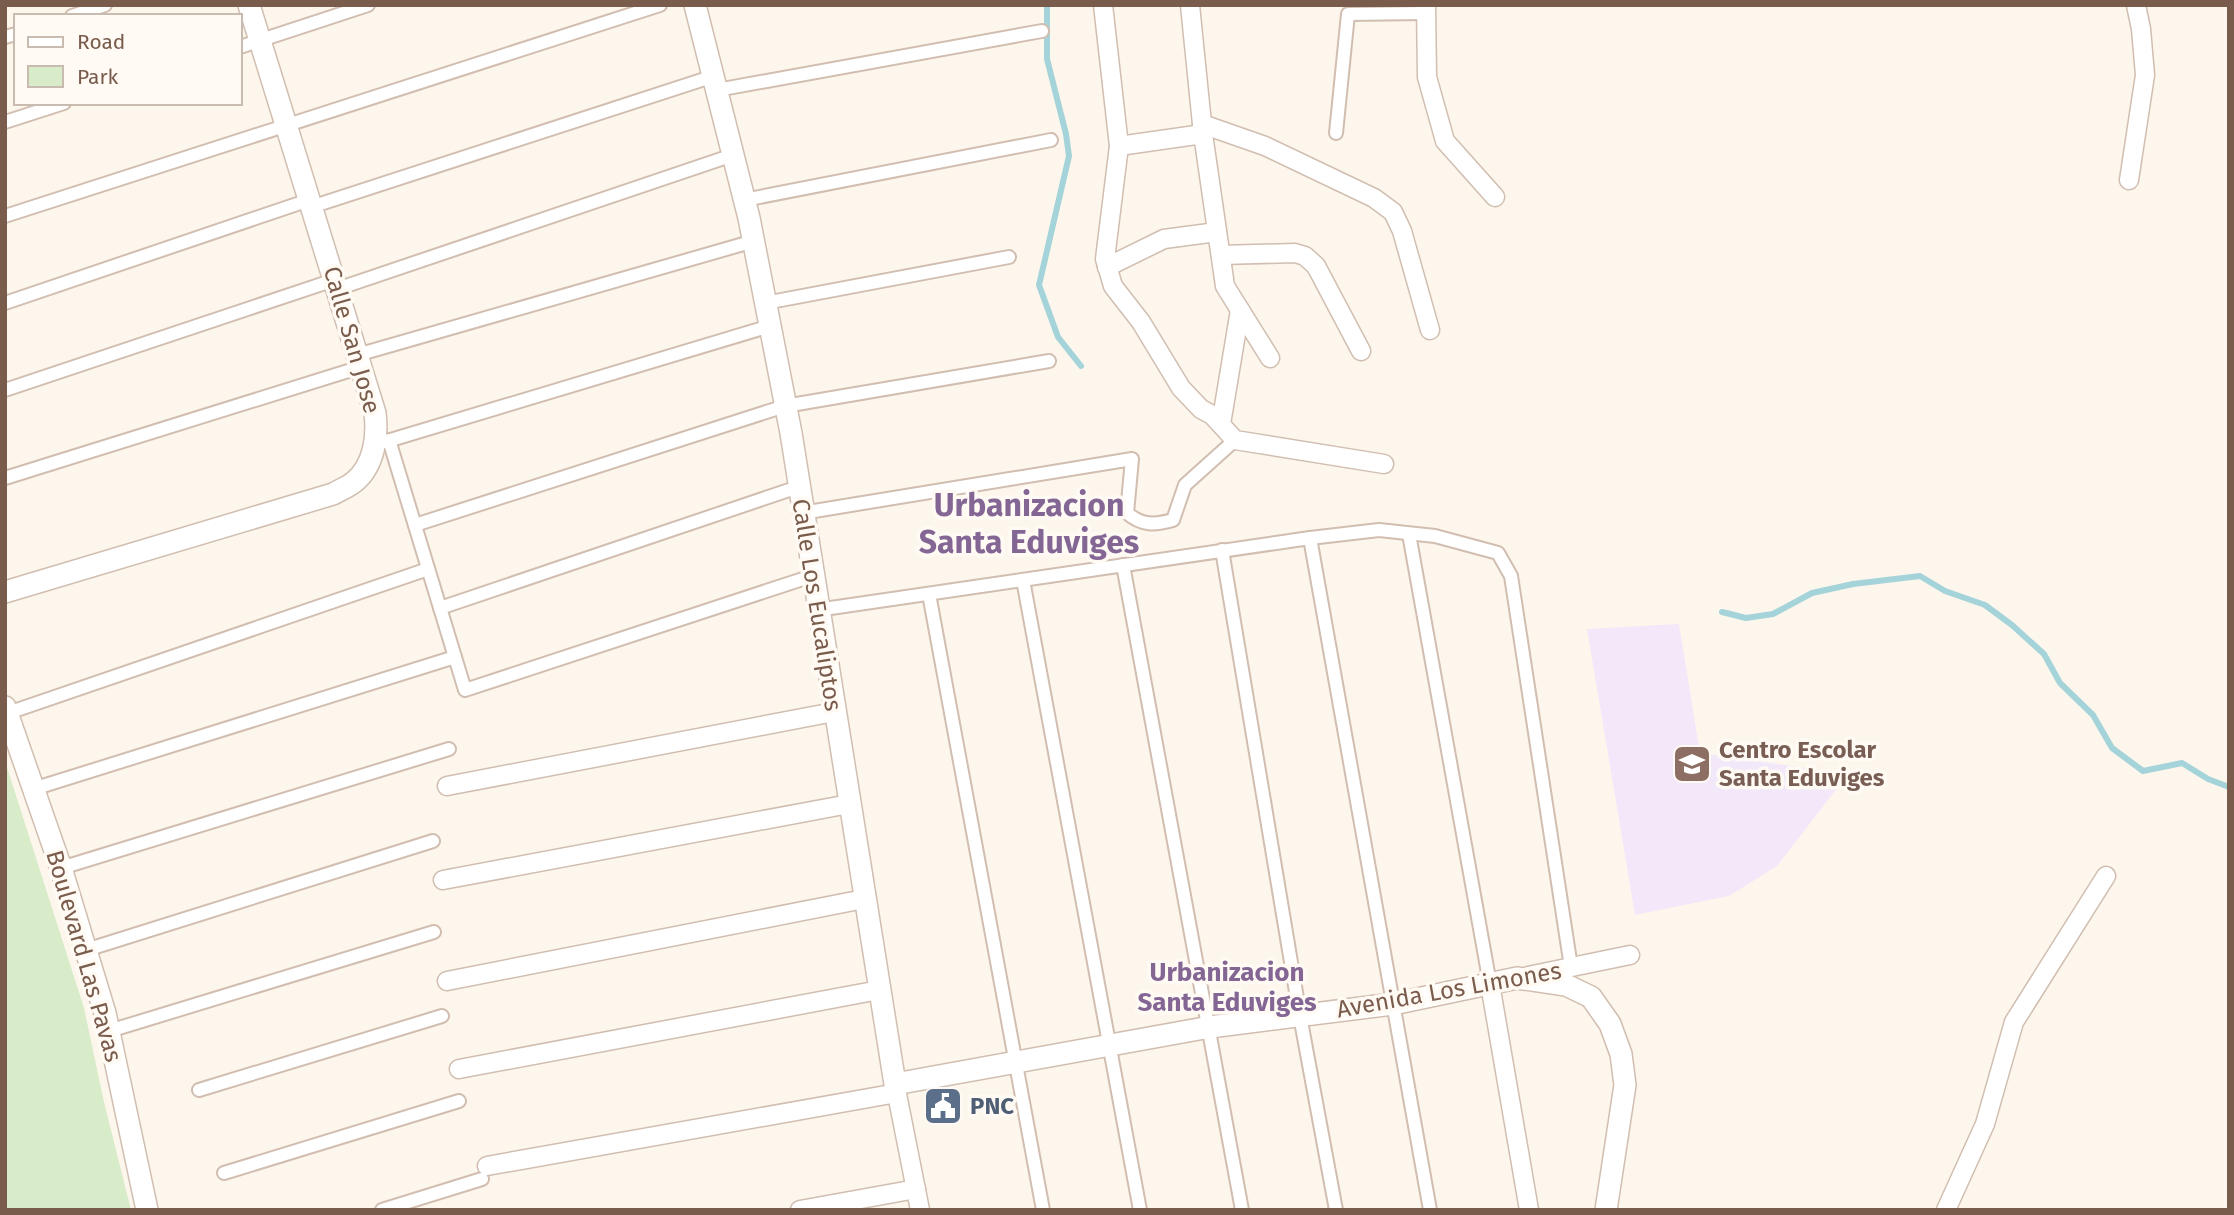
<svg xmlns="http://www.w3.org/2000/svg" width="2234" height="1215" font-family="'Fira Sans',sans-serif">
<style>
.education{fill:#f3e8fa}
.green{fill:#d8ecc9}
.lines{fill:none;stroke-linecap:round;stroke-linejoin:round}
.stream{stroke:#a5d3da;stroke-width:6}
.pedestrian-casing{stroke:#d1beb0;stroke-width:16}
.minor-casing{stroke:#d1beb0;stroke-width:21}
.tertiary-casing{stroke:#d1beb0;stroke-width:24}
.pedestrian{stroke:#fff;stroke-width:12}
.minor{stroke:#fff;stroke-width:18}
.tertiary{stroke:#fff;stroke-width:21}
.labels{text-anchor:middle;stroke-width:7;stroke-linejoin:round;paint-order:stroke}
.street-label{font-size:24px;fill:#7a5c4d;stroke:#fffaf3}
.education-label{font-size:24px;font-weight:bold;fill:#785e54;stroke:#fffaf3;text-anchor:start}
.service-label{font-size:24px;font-weight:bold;fill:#4e5e75;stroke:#fffaf3;text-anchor:start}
.neighbourhood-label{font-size:26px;font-weight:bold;fill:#846695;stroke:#fffaf3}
.district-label{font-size:32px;font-weight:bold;fill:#846695;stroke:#fffaf3}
</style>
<rect width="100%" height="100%" fill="#fdf6ec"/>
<polygon class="education" points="1679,624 1700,753 1848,774 1777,866 1729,896 1635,915 1587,629"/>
<polygon class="green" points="5,761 84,1008 104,1102 131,1210 5,1210"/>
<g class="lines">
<g class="stream">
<polyline points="1047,5 1047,59 1066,134 1069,156 1039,285 1058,337 1081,366"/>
<polyline points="1722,612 1746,618 1773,614 1812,593 1853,584 1920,576 1945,591 1985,605 2012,625 2044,654 2060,683 2093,715 2112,748 2143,771 2182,763 2208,779 2229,787"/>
</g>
<defs>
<g id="pedestrian">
<polyline points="72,16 105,5"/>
<polyline points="5,37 16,34"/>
<polyline points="240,47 368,5"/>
<polyline points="717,90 1042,31"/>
<polyline points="5,122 64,103"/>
<polyline points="1336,133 1348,14 1425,13"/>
<polyline points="744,200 1051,140"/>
<polyline points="311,207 714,76"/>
<polyline points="5,216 660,5"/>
<polyline points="337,289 733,155"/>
<polyline points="5,303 309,200"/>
<polyline points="765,303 1009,257"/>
<polyline points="357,355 754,241"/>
<polyline points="5,390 334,280"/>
<polyline points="389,440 465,690 812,576"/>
<polyline points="384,442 770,326"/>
<polyline points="5,478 361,367"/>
<path d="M802,513L1132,459L1127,513C1142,526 1155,525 1173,520L1185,485L1235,440"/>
<polyline points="415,525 785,406 1049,361"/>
<polyline points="1409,534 1490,984"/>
<polyline points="1310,538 1430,1210"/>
<polyline points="1222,550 1300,1016 1336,1210"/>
<polyline points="1123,565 1242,1210"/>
<polyline points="1023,580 1140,1210"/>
<polyline points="929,594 1043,1210"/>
<polyline points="440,608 798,487"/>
<polyline points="817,610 1310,538 1379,530 1435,536 1498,553 1511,576 1571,967"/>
<polyline points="8,713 428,569"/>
<polyline points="33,789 455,657"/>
<polyline points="61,868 449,749"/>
<polyline points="86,950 433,841"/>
<polyline points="109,1031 434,932"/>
<polyline points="199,1090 442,1016"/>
<polyline points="224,1173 459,1101"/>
<polyline points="382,1210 482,1179"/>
</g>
<g id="minor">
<polyline points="1103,5 1119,146 1105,259 1113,286 1141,322 1181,388 1201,409 1212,415 1235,440 1384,464"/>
<polyline points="1190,5 1203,134 1225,286 1270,358"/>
<polyline points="1426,5 1427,77 1445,141 1495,197"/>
<polyline points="1202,124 1265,146 1374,198 1393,212 1402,231 1430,330"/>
<polyline points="1119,146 1203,134"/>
<polyline points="2129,180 2145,75 2141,29 2136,5"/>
<polyline points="1221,255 1295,253 1305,256 1316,266 1361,351"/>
<polyline points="1107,267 1164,239 1217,232"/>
<polyline points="1221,424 1240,310"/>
<polyline points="447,786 834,712"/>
<polyline points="443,880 849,804"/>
<polyline points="1528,976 1630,955"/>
<polyline points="447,981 864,899"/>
<polyline points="1490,984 1529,1210"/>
<polyline points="459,1069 879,990"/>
<polyline points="895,1084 920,1210"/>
<polyline points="487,1166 897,1093"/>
<polyline points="800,1210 916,1189"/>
<polyline points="1946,1210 1985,1124 2014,1022 2106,876"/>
</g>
<g id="tertiary">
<polyline points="695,5 749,218 791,433 895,1084 1210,1027 1393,1004 1517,978 1566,985 1591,997 1610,1024 1621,1054 1625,1085 1606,1210"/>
<path d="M5,592L333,494C340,490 348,487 354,482C374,466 378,437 375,413L249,5"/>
<polyline points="5,707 61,868 105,1013 147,1210"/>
</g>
</defs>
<use href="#pedestrian" class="pedestrian-casing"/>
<use href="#minor" class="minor-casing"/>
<use href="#tertiary" class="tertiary-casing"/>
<use href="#pedestrian" class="pedestrian"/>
<use href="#minor" class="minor"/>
<use href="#tertiary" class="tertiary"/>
</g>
<defs>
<symbol id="school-square" viewBox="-11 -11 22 22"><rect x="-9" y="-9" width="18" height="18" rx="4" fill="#8d6e63" stroke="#fffaf3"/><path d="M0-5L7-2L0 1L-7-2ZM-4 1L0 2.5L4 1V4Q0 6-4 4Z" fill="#fff"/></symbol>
<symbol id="civic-square" viewBox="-11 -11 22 22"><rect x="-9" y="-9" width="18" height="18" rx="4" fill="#5c6f8a" stroke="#fffaf3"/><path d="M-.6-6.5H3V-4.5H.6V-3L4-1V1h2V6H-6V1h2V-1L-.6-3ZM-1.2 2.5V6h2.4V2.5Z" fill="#fff"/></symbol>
</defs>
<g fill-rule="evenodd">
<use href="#school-square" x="1670" y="742" width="44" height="44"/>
<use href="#civic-square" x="921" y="1084" width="44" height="44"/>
</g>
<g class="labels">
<g class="street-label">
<text transform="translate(352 340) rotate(74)" y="8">Calle San Jose</text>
<text transform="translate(817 605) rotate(81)" y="8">Calle Los Eucaliptos</text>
<text transform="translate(84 956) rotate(74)" y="8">Boulevard Las Pavas</text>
<text transform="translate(1449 990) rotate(-10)" y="8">Avenida Los Limones</text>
</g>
<g class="education-label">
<text x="1719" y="758">Centro Escolar<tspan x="1719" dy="28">Santa Eduviges</tspan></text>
</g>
<g class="service-label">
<text x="970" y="1114">PNC</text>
</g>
<g class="neighbourhood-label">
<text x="1227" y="981">Urbanizacion<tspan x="1227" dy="30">Santa Eduviges</tspan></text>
</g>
<g class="district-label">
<text x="1029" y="516">Urbanizacion<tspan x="1029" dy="37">Santa Eduviges</tspan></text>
</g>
</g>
<rect width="2234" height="1215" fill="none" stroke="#7a5c4d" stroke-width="14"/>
<rect x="14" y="14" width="228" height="91" fill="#fffaf3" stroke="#cabbb1" stroke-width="2"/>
<rect x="28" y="37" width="35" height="10" fill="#ffffff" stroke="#cabbb1" stroke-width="2"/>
<text x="77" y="49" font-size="21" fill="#7a5c4d">Road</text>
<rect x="28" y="66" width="35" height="21" fill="#d8ecc9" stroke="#cabbb1" stroke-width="2"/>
<text x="77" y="84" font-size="21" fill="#7a5c4d">Park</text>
</svg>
